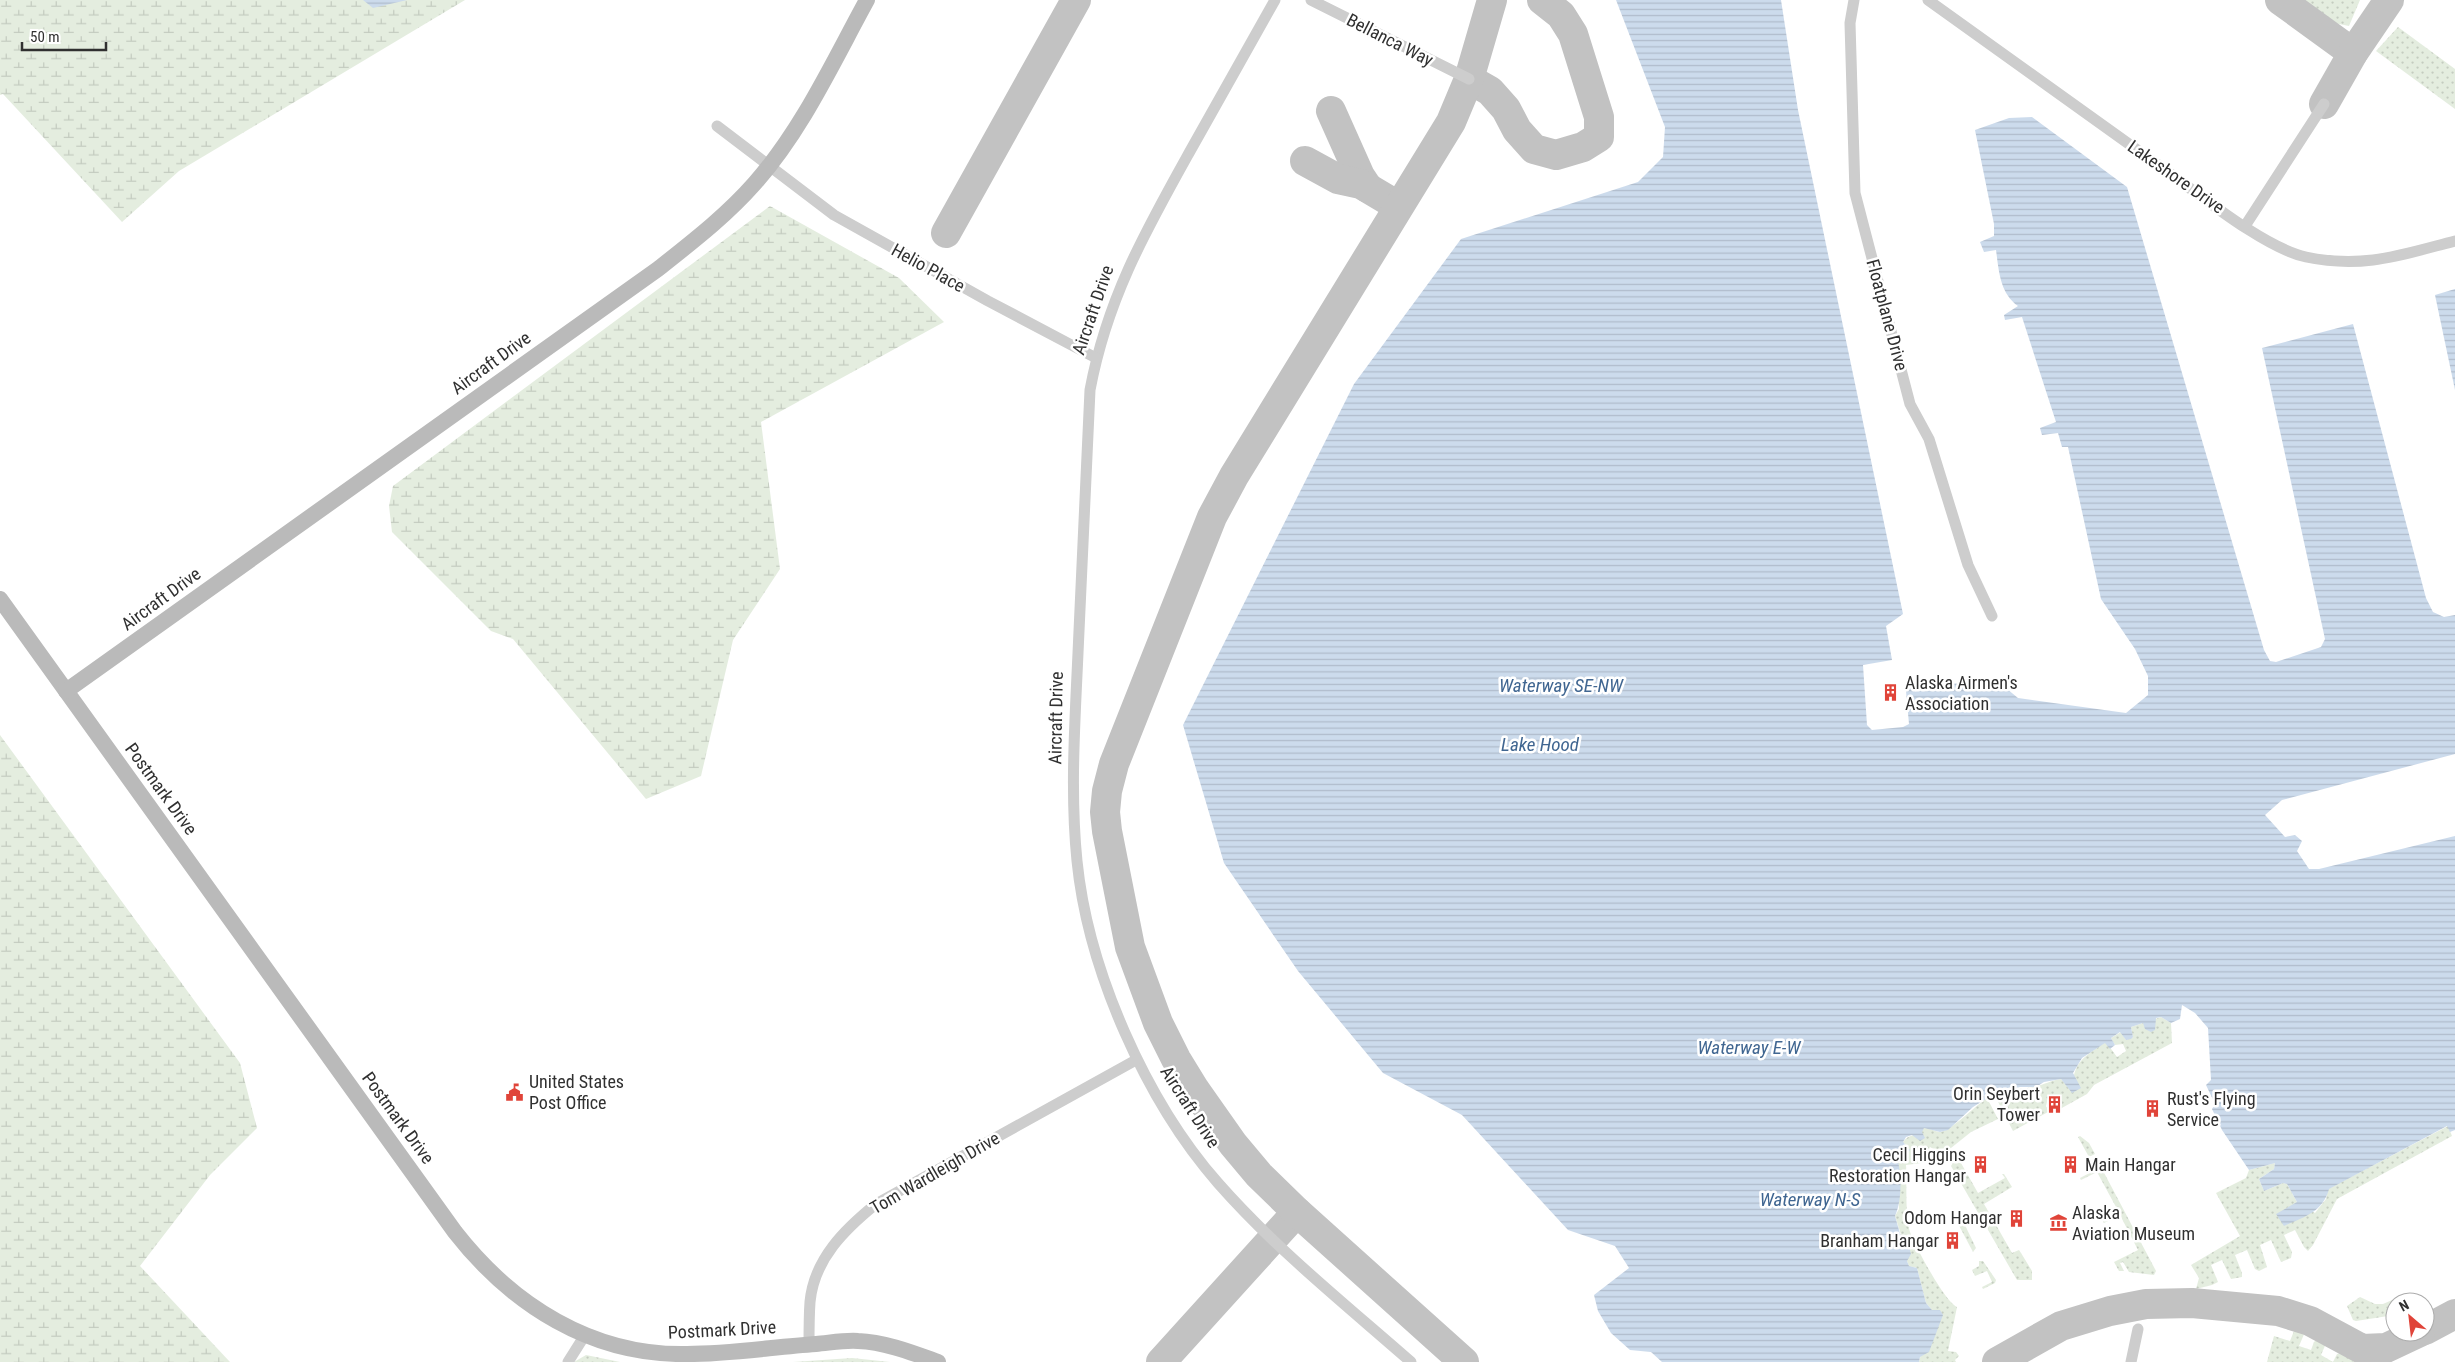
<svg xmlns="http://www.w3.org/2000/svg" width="2455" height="1362" font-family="'Roboto Condensed',sans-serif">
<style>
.green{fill:url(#green-dots)}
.wetland{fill:url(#wetland-marsh)}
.water{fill:url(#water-rules)}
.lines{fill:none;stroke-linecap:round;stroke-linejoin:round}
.taxiway{stroke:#c2c2c2;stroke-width:30}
.street{stroke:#cdcdcd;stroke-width:11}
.secondary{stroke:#bababa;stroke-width:16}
.labels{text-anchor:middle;stroke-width:5;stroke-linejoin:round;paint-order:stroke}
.street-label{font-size:18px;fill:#303030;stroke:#fff}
.poi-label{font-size:18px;fill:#303030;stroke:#fff;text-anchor:start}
.water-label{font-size:19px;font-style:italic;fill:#406691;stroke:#fff}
</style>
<defs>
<pattern id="green-dots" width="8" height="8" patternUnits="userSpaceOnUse" patternTransform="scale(1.25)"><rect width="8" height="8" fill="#e4eddf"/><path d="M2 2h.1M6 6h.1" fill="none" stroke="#c4ccc0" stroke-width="1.8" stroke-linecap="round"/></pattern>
<pattern id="wetland-marsh" width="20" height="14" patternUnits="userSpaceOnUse" patternTransform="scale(1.25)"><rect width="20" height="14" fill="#e4eddf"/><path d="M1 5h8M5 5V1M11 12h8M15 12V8" fill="none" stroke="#c4ccc0"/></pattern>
<pattern id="water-rules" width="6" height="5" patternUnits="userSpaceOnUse" patternTransform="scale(1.25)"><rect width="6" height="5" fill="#ccdbec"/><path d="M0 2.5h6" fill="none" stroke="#b0bccb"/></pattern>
</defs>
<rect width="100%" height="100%" fill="#fff"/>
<g class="green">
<polygon points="2302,0 2360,0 2349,26 2334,23"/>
<polygon points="2398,27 2455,69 2455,109 2376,51"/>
<path d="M2161,1017L2171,1023L2172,1043L2094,1085L2087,1094L2060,1109L2062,1103L2060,1098L2053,1096L2048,1098L2046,1106L2048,1112L2013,1131L1994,1094C2008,1090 2020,1089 2034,1087C2044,1085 2051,1080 2061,1079L2072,1092C2073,1062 2082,1058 2106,1042L2117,1057L2126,1051L2123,1044L2115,1045L2111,1038L2121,1032L2126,1040L2133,1037L2131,1027Z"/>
<path d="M1987,1098L1998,1119L1971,1132L1946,1152L1942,1154L1930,1147L1922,1163L1906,1165C1907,1183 1905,1217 1910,1232C1915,1246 1945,1302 1957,1307L1948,1351L1956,1352L1959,1356L1955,1360L1956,1362H1919L1932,1310L1926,1303L1917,1268L1909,1266L1907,1261L1909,1246L1904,1244L1895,1216L1899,1209L1897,1158L1901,1153H1908L1909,1150L1903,1142C1908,1134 1918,1136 1924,1128C1930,1128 1934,1131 1939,1132C1949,1133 1976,1105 1987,1098Z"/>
<polygon points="2448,1126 2452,1136 2337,1199 2313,1245 2308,1251 2304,1247 2295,1230 2284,1235 2292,1252 2291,1258 2281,1262 2271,1240 2260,1245 2267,1267 2259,1271 2255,1269 2247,1250 2235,1255 2242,1273 2242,1277 2231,1279 2222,1260 2211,1265 2218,1282 2212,1285 2196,1289 2199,1278 2191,1265 2240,1236 2216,1193 2246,1178 2249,1170 2275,1163 2274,1169 2259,1179 2264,1191 2283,1183 2287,1184 2297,1202 2315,1213 2326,1199 2328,1189"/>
<polygon points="2080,1136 2089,1143 2095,1154 2089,1157 2078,1137"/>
<polygon points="1957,1156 1978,1193 2005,1178 2002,1174 2004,1174 2012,1187 1984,1204 2012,1253 2019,1250 2021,1253 2032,1271 2032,1280 2017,1280 1951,1166"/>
<polygon points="2101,1167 2156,1271 2154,1275 2129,1272 2123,1262 2120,1263 2124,1271 2119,1271 2114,1262 2138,1250 2120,1215 2104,1223 2100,1216 2116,1207 2097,1172 2081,1180 2080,1178"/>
<polygon points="1961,1217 1976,1248 1973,1252 1955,1218"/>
<polygon points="1979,1261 1983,1261 1996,1280 1995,1283 1983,1289 1982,1287 1992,1282 1987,1271 1975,1276 1972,1270 1979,1266"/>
<polygon points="2406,1294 2409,1301 2395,1302 2395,1308 2386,1312 2388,1316 2356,1321 2353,1320 2347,1306 2360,1297 2375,1304 2383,1304"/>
<polygon points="2298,1327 2305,1332 2299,1346 2311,1350 2314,1342 2319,1337 2327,1341 2321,1355 2333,1362 2337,1354 2343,1352 2360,1362 2267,1362 2274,1336 2290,1341 2294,1331"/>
<polygon points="586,1355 620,1362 574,1362"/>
<polygon points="852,1358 890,1362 793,1362"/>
</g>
<g class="wetland">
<polygon points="0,0 465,0 179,171 122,222 3,94 0,95"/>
<polygon points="770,206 899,278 944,322 761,422 780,569 733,640 701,776 646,799 513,639 491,631 392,532 389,506 393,486"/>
<polygon points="0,735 240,1063 257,1128 210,1175 140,1266 230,1362 0,1362"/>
</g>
<g class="water">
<polygon points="363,0 407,0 373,8"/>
<path d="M1616,0H1781L1798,110L1903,614L1886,626L1892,660L1863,665L1867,725L1872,730L1903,727L1909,724L1906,691L1919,683L2001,684L2018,698L2126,713L2148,695V676L2135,649L2101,599L2068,447H2062L2058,433L2042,435L2040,428L2056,422L2022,317L2005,320L2004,315L2018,306C2000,293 1999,272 1996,250L1984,252L1980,242L1994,236V224L1975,130L2009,118L2032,117L2127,187L2264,650L2270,661L2276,662L2321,647L2325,639L2262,348L2353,324L2426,598L2433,612L2444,617L2455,615V754L2282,800L2265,815L2285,837L2295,835L2302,841L2297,851L2309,869H2319L2455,836V1130L2450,1132L2447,1126L2329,1189C2323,1212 2304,1217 2284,1226L2276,1214L2297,1202L2287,1184L2283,1183L2264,1191L2259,1179L2274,1169L2275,1163L2249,1170L2222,1130L2212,1109L2215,1104L2206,1085L2211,1080L2208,1028L2195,1013L2182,1005L2180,1019L2171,1023L2161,1017L2156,1018L2155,1030L2151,1032L2145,1029L2143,1023L2131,1027L2133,1037L2131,1039L2126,1040L2120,1032L2111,1038L2115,1045L2110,1049L2105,1043L2082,1058L2073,1073L2081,1088L2072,1093L2061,1079L2044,1082L2036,1087H2020L1994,1094L1973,1107L1948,1130L1940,1132L1924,1128L1922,1132L1925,1138L1920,1141L1912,1135L1906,1137L1903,1142L1910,1150L1908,1153H1901L1897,1158C1902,1174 1902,1201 1895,1216L1903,1244L1909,1246L1911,1254L1907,1261L1909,1266L1917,1268L1926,1303L1932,1310H1940L1943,1315L1929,1352L1920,1357L1919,1362H1662L1651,1352L1630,1350L1611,1333L1598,1311L1594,1295L1629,1268L1615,1246L1568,1230L1462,1115L1383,1073L1298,971L1224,863L1183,725L1354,384L1461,239L1638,182L1663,157L1665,127Z"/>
<polygon points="2455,289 2455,390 2435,295"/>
</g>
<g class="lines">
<g class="taxiway">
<polyline points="2280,0 2353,53"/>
<polyline points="1469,79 1490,91 1506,109 1517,130 1534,149 1556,155 1583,147 1599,137 1599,117 1573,34 1561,15 1542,0"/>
<polyline points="2324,104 2353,53 2389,0"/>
<polyline points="1331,111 1360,176 1368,188"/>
<polyline points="1305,161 1338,179 1361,184 1398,206"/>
<polyline points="946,233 1076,0"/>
<polyline points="2425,1330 2455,1314"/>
<polyline points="1161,1362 1297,1212"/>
<polyline points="1464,1362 1297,1212 1259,1175 1233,1144 1195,1090 1176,1059 1158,1023 1130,947 1107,831 1105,812 1107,791 1114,764 1212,517 1234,476 1451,122 1469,79 1492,0"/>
<polyline points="1997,1362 2061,1326 2110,1311 2146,1304 2192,1303 2278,1311 2310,1321 2362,1349 2386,1348 2420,1332"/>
</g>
<g class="street">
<path d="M1275,0C1246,51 1218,102 1189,153C1145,232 1107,299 1090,390C1086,477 1082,565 1078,653C1075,721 1070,792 1077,861C1088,970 1146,1101 1218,1183C1276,1249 1345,1304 1411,1362"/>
<polyline points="1311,0 1469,79"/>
<polyline points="1854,0 1850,23 1855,193 1910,404 1929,439 1968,565 1992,616"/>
<path d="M1928,0C2008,57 2088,115 2168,172C2204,198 2265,248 2306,257C2363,269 2401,255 2455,241"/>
<polyline points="717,126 834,215 988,301 1096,358"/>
<polyline points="2245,226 2324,104"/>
<path d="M809,1345C809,1330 809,1316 810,1302C814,1259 845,1229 876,1204L1136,1060"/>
<polyline points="568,1362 585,1335"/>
<polyline points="2131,1362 2138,1329"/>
</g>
<g class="secondary">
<path d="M0,599L455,1232C512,1305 592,1356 687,1354C730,1354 773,1347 816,1344C829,1343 844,1340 858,1341C885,1342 913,1353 938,1362"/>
<path d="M66,691L658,269C692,242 726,216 755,183C802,130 833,62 867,0"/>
</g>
</g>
<defs>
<symbol id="building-bare" viewBox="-9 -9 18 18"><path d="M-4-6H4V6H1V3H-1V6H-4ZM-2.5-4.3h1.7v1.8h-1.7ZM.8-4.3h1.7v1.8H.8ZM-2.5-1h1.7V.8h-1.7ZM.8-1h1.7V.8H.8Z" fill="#e04439" stroke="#fff" stroke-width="2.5" paint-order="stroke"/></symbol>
<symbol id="civic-bare" viewBox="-9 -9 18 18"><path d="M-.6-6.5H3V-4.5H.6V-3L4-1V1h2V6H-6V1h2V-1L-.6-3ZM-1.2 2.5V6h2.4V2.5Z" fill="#e04439" stroke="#fff" stroke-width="2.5" paint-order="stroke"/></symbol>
<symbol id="museum-bare" viewBox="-9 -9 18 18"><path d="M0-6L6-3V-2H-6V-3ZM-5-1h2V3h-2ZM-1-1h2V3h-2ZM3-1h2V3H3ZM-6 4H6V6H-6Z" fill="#e04439" stroke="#fff" stroke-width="2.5" paint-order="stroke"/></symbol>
</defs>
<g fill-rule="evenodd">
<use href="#building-bare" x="1878" y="680" width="25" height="25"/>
<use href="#civic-bare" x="502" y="1080" width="25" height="25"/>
<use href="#building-bare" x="2042" y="1092" width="25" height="25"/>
<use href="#building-bare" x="2140" y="1096" width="25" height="25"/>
<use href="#building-bare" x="1968" y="1152" width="25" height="25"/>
<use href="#building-bare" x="2058" y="1152" width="25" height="25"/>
<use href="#building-bare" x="2004" y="1206" width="25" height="25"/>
<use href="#museum-bare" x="2046" y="1210" width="25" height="25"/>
<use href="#building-bare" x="1940" y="1228" width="25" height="25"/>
</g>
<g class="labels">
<g class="street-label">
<text transform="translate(1390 40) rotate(27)" y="6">Bellanca Way</text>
<text transform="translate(2176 177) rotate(35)" y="6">Lakeshore Drive</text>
<text transform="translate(928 268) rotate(29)" y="6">Helio Place</text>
<text transform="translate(1093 310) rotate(-71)" y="6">Aircraft Drive</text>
<text transform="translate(1887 315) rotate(75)" y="6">Floatplane Drive</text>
<text transform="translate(491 363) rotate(-36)" y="6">Aircraft Drive</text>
<text transform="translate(161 599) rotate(-36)" y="6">Aircraft Drive</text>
<text transform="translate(1056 718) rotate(-89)" y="6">Aircraft Drive</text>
<text transform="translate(161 789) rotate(54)" y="6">Postmark Drive</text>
<text transform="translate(1190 1107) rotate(57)" y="6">Aircraft Drive</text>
<text transform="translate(398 1118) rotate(54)" y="6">Postmark Drive</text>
<text transform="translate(935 1173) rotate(-30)" y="6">Tom Wardleigh Drive</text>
<text transform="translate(722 1330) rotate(-3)" y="6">Postmark Drive</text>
</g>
<g class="poi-label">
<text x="1905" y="689">Alaska Airmen's<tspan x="1905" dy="21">Association</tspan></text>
<text x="529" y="1088">United States<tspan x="529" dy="21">Post Office</tspan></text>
<text x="2040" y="1100" text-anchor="end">Orin Seybert<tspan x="2040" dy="21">Tower</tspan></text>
<text x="2167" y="1105">Rust's Flying<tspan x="2167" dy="21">Service</tspan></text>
<text x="1966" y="1161" text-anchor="end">Cecil Higgins<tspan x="1966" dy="21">Restoration Hangar</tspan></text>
<text x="2085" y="1171">Main Hangar</text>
<text x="2072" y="1219">Alaska<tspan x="2072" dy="21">Aviation Museum</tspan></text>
<text x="2002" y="1224" text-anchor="end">Odom Hangar</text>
<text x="1939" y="1247" text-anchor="end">Branham Hangar</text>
</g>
<g class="water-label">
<text x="1561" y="692">Waterway SE-NW</text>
<text x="1540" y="751">Lake Hood</text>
<text x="1749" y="1054">Waterway E-W</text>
<text x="1810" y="1206">Waterway N-S</text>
</g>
</g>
<g transform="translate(2410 1317) rotate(332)"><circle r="24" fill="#ffffff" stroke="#acacac"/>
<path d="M0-4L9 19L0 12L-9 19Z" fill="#e04439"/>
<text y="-8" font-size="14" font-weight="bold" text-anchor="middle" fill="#303030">N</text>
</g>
<path d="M22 42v8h84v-8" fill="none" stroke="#303030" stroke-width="2.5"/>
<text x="30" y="42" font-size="15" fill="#303030" stroke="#ffffff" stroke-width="4" paint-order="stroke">50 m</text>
</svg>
